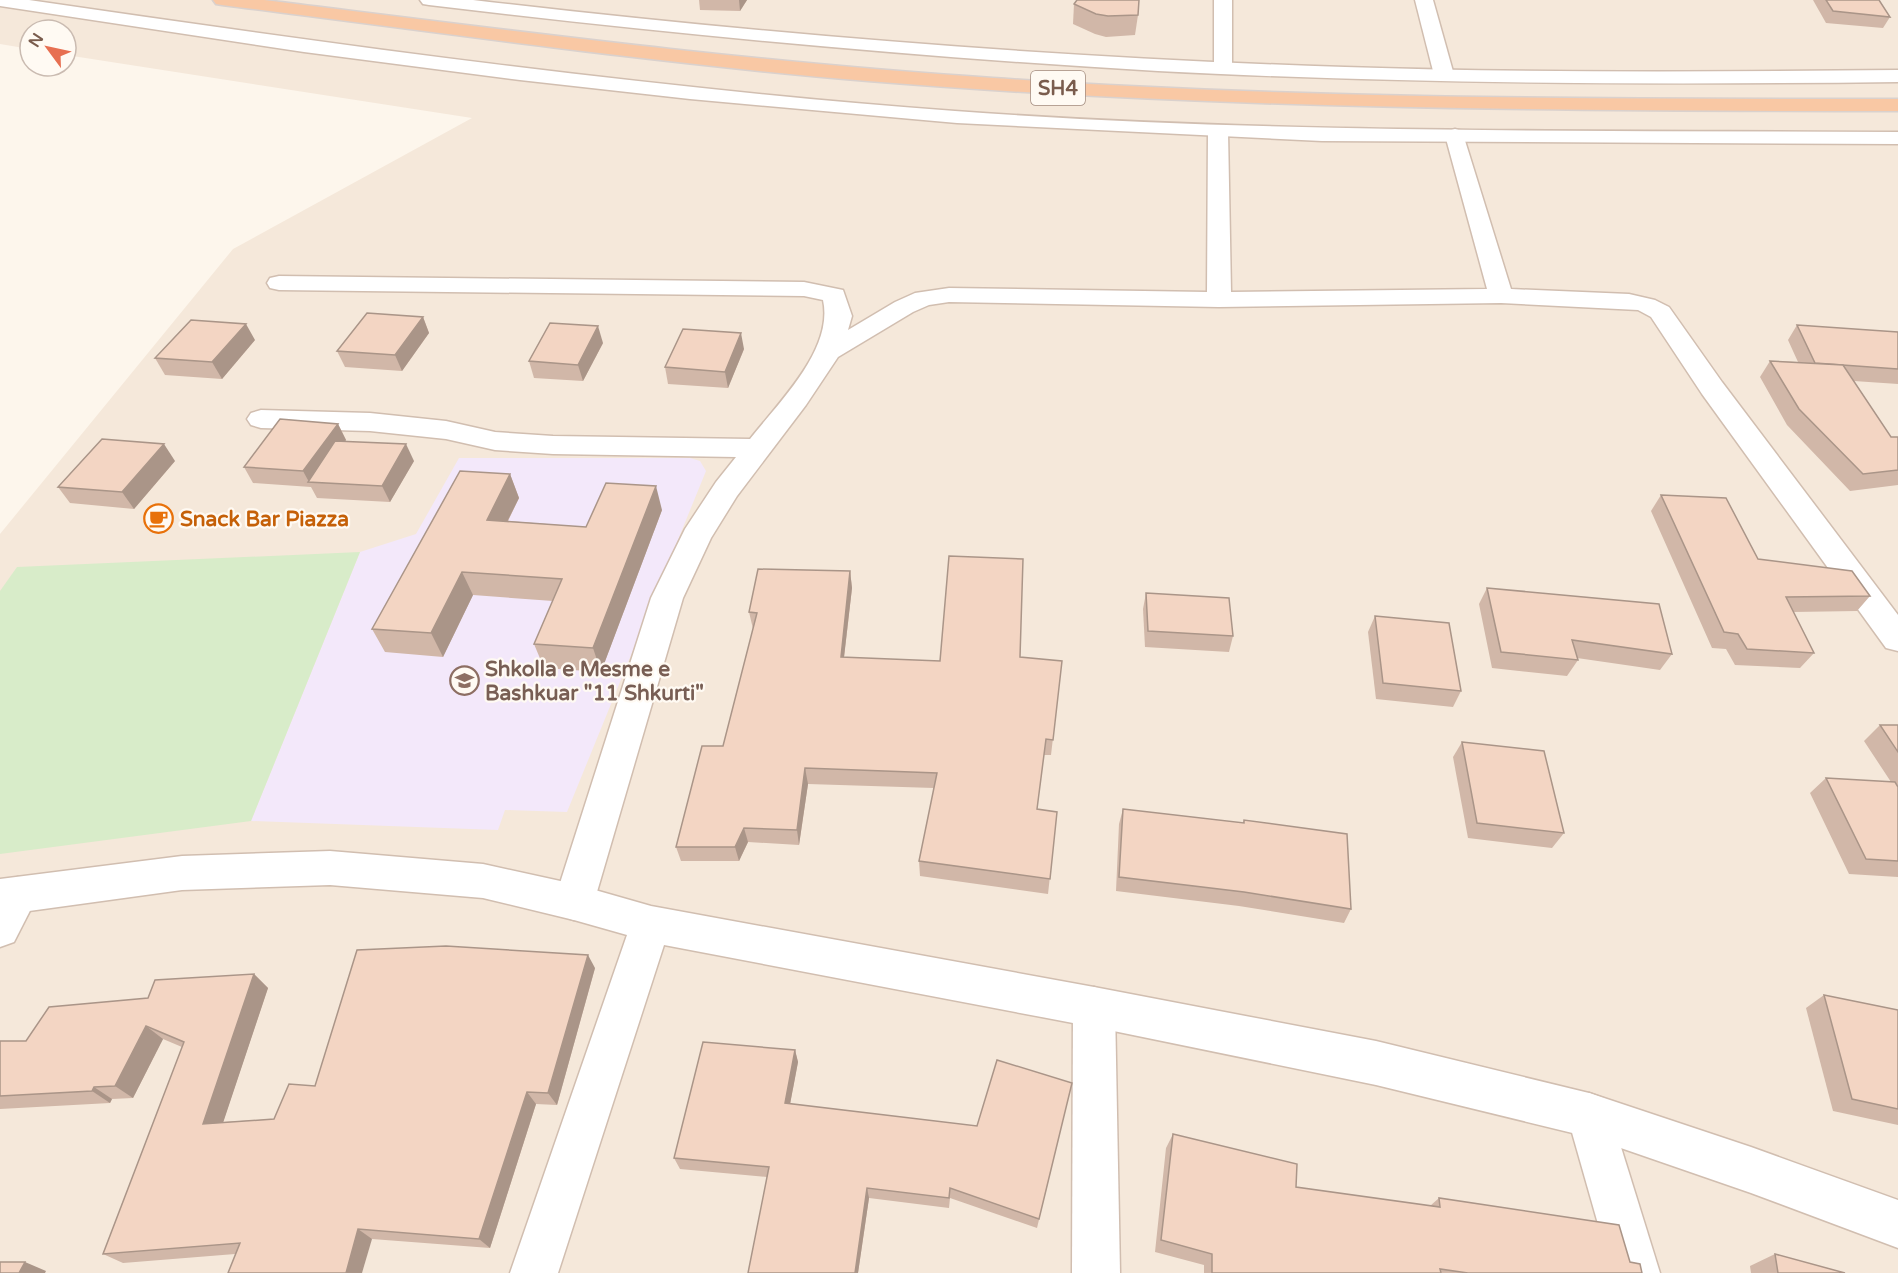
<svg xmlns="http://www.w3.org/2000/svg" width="1898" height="1273" font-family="'Varela Round',sans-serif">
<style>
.residential{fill:#f5e8da}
.education{fill:#f3e8fa}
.green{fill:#d8ecc9}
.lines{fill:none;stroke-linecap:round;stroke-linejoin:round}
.minor-casing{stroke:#d1beb0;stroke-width:3}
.tertiary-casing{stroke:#d1beb0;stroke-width:3}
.trunk-casing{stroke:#dad1cd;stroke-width:3}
.minor{fill:#fff;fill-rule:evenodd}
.tertiary{fill:#fff;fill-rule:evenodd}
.trunk{fill:#f9c8a4;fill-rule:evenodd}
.wall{fill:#d1b7a8}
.shaded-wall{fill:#aa9588}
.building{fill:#f3d5c3;stroke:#aa9588;stroke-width:1.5}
.labels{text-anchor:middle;stroke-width:4.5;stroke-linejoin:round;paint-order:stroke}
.shield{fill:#fffaf3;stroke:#a28b7f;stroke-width:1.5}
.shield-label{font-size:20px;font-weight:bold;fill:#7a5c4d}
.food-label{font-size:21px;font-weight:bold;fill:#c56008;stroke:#fffaf3;text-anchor:start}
.education-label{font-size:21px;font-weight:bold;fill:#785e54;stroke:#fffaf3;text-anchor:start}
</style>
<rect width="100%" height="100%" fill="#fdf6ec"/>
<polygon class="residential" points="0,0 1898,0 1898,1273 0,1273 0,534 233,249 472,118 66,55 66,30 30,30 30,49 0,44"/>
<polygon class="education" points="459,458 690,458 700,461 706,471 567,812 505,810 498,830 251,821 360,552 416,534"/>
<polygon class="green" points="360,552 251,821 0,854 0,591 17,567"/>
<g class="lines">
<defs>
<g id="minor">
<polygon points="1214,0 1232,0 1232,67 1230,71 1216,71 1214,67"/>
<polygon points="1415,0 1433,0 1454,75 1451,79 1437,79 1434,75"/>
<path d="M1218,125L1225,127L1228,131L1231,292L1487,289L1445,135L1448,131L1455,129L1462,131L1511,289L1629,294L1655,300L1669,307L1722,382L1898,615V651L1886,648L1702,394L1651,317L1638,310L1501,303L1219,307L949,302L929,305L913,312L838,357L806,405L737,496L711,538L683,598L594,902L588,915L574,920L560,915L554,902L651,598L685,529L716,482L736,457L553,454L495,450L446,439L370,431L261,428L251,425L247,419L251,413L261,410L370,413L446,421L495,432L553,436L750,439C779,402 834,349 823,300L804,296L279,290L270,288L267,283L270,278L279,276L804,282L843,290L852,316L848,330L895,302L915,293L949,288L1207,292L1208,131L1211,127Z"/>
<polygon points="18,877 32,882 38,895 14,942 0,947 0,890 4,882"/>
<polygon points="1094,987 1109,993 1115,1007 1120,1273 1072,1273 1073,1007 1079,993"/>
<polygon points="1589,1093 1605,1099 1611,1115 1660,1273 1612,1273 1567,1115 1573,1099"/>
</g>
<g id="tertiary">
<path d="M0,0H29C337,45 645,88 955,111C1269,134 1584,130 1898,132V144L1322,141L957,123L690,99L520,80L304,52L0,6Z"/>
<path d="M420,0H473C763,34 1054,58 1345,67C1530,73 1714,72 1898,70V82C1651,85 1405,84 1158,71C914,57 672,34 429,5L423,4Z"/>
<polygon points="330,851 483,864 574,884 651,906 1094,987 1376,1041 1589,1093 1751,1147 1898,1200 1898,1248 1751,1193 1589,1137 1376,1085 1094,1027 664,945 558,1273 510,1273 627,935 574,920 483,898 330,885 182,890 0,915 0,879 182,856"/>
</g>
<path id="trunk" d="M213,0H264C507,30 749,62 993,78C1294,99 1596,99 1898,99V111C1555,111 1211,109 868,81C652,63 437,32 222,5L216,4Z"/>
</defs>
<use href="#minor" class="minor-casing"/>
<use href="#tertiary" class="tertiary-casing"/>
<use href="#trunk" class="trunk-casing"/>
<use href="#minor" class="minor"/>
<use href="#tertiary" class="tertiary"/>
<use href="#trunk" class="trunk"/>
</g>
<g class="wall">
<polygon points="699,0 747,0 740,11 700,10"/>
<polygon points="1813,0 1879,0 1890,17 1883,28 1826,23"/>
<polygon points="1074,4 1138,15 1135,35 1106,37 1095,34 1073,24"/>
<polygon points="423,317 429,333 402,371 345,367 337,351"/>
<polygon points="1797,325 1898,332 1898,384 1854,381 1891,437 1898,437 1898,485 1850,491 1787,425 1760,377 1770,361 1798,362 1788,340"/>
<polygon points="255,340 222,379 165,375 155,358"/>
<polygon points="603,343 583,381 534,378 529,361"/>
<polygon points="744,349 728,388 668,384 665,367"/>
<polygon points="338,424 346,440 345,441 414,461 390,502 317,498 311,487 253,483 244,467"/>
<polygon points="175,461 134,509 70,503 58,487"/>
<polygon points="510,474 519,498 508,521 586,527 662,510 601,672 544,668 534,644 553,601 473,595 443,657 385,652 372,629"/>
<polygon points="1661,495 1758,559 1870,596 1857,611 1793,612 1814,653 1800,668 1735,665 1726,649 1712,648 1651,511"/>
<polygon points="850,571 852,588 844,658 940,661 1020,657 1062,661 1051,755 1044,755 1037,809 1057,812 1048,894 920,876 919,861 934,788 808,784 799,845 748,842 739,861 681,861 676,847 723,746 753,629 749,612"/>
<polygon points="1487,588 1672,654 1660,670 1577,658 1578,660 1567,676 1492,668 1479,604"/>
<polygon points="1146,593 1233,636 1229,652 1145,647 1143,609"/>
<polygon points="1375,616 1461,691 1453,707 1376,699 1368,632"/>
<polygon points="1880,725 1898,725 1898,877 1849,874 1810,793 1826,778 1891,782 1864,741"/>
<polygon points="1462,742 1564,833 1552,848 1468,838 1453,757"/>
<polygon points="1123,809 1243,823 1244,820 1351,909 1344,923 1239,906 1116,891 1119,824"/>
<polygon points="595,968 557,1105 536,1104 490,1248 372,1239 235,1254 123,1263 103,1254 182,1047 163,1039 133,1098 112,1099 110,1103 0,1109 0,1041 26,1041 148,998 254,974 268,988 223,1122 274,1119 315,1086"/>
<polygon points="1824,995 1898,1010 1898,1125 1833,1111 1806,1008"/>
<polygon points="795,1050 798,1062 790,1104 977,1126 1072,1083 1037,1228 950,1198 949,1208 869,1198 858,1273 748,1273 767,1177 680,1169 674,1158"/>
<polygon points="1173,1134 1296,1187 1430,1206 1439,1198 1630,1262 1642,1273 1204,1273 1204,1265 1155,1252 1166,1148"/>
<polygon points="1775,1254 1845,1273 1751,1273 1750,1266"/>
</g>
<g class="shaded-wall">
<polygon points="739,0 747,0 740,11"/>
<polygon points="423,317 429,333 402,371 395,355"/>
<polygon points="246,324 255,340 222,379 212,362"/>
<polygon points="598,326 603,343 583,381 578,365"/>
<polygon points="741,333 744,349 728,388 725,372"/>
<polygon points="338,424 346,440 316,482 309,482 303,471"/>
<polygon points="164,444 175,461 134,509 122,492"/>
<polygon points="406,444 414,461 390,502 382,486"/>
<polygon points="510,474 519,498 496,544 487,520"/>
<polygon points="656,486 662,510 601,672 593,648"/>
<polygon points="850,571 852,588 842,674 841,657"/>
<polygon points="462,572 473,595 443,657 431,633"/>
<polygon points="805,768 808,784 799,845 797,830"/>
<polygon points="744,828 748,842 739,861 735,847"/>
<polygon points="588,955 595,968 557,1105 548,1093"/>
<polygon points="254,974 268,988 219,1135 203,1124"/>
<polygon points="146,1026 163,1039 133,1098 115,1086"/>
<polygon points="795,1050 798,1062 788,1115 785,1103"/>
<polygon points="94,1087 112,1099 110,1103 92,1091"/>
<polygon points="527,1092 536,1104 490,1248 479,1239"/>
<polygon points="867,1188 869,1198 858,1273 855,1273"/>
<polygon points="358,1229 372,1239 362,1273 346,1273"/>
<polygon points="25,1262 46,1271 45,1273 19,1273"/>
</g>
<g class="building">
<polygon points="1077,0 1139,0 1138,15 1108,16 1096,14 1074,4"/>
<polygon points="1826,0 1879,0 1890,17 1833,11"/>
<polygon points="367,313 423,317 395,355 337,351"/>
<polygon points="191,320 246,324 212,362 155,358"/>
<polygon points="550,323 598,326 578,365 529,361"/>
<polygon points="1797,325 1898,332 1898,369 1815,363"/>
<polygon points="683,329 741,333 725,372 665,367"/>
<polygon points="1770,361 1843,365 1891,437 1898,437 1898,470 1863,474 1799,409"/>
<polygon points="280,419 338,424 303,471 244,467"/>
<polygon points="102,439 164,444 122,492 58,487"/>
<polygon points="335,441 406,444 382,486 308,482"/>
<polygon points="460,471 510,474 487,520 586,527 606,483 656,486 593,648 534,644 562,579 462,572 431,633 372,629"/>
<polygon points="1661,495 1726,498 1758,559 1852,571 1870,596 1786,597 1814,653 1747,649 1738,634 1724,632"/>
<polygon points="949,556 1023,559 1020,657 1062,661 1053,740 1046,739 1037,809 1057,812 1050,879 919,861 937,773 805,768 797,830 744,828 735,847 676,847 702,746 723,746 757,613 749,612 758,569 850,571 841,657 940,661"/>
<polygon points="1487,588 1659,604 1672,654 1572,640 1578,660 1501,652"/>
<polygon points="1146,593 1229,598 1233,636 1148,631"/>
<polygon points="1375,616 1449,623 1461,691 1383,683"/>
<polygon points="1880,725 1898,725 1898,752"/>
<polygon points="1462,742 1544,751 1564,833 1477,823"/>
<polygon points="1826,778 1895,782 1898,787 1898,861 1866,859"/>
<polygon points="1123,809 1244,823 1244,820 1347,834 1351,909 1244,892 1119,877"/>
<polygon points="446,946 588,955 548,1093 527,1092 479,1239 358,1229 346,1273 228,1273 240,1243 103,1254 184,1042 146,1026 115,1086 94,1087 92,1091 0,1096 0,1041 26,1041 49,1007 148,998 155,980 254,974 203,1124 274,1119 289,1084 315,1086 357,950"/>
<polygon points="1824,995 1898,1010 1898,1109 1852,1099"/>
<polygon points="703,1042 795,1050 785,1103 977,1126 997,1060 1072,1083 1039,1219 950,1188 949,1198 867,1188 855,1273 748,1273 769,1167 674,1158"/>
<polygon points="1173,1134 1297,1164 1296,1187 1440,1207 1439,1198 1619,1225 1630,1262 1640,1264 1642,1273 1468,1273 1440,1269 1441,1273 1212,1273 1212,1254 1161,1240"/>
<polygon points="1775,1254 1845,1273 1778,1273"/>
<polygon points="0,1262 25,1262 19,1273 0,1273"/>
</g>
<defs>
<symbol id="cafe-ring" viewBox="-11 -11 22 22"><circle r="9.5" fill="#fffaf3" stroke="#e8710a" stroke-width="1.5"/><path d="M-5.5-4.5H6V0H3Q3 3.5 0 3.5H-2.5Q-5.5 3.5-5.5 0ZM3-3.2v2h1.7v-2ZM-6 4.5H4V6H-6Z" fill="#e8710a"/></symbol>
<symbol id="school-ring" viewBox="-11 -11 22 22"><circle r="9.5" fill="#fffaf3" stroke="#8d6e63" stroke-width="1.5"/><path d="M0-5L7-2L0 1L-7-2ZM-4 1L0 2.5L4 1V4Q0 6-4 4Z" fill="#8d6e63"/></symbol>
</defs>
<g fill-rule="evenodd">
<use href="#cafe-ring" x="142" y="502" width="33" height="33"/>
<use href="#school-ring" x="448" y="664" width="33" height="33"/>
</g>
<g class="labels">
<rect class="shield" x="1031" y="71" width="54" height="34" rx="4.5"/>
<g class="shield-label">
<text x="1058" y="95">SH4</text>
</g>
<g class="food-label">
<text x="180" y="526">Snack Bar Piazza</text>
</g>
<g class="education-label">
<text x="485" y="676">Shkolla e Mesme e<tspan x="485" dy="24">Bashkuar "11 Shkurti"</tspan></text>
</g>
</g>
<g transform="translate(48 48) rotate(303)"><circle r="28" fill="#fffaf3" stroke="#cabbb1" stroke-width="1.5"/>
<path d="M0-4.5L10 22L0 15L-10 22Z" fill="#e76f51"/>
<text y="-9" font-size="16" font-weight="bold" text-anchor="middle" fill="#7a5c4d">N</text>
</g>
</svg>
